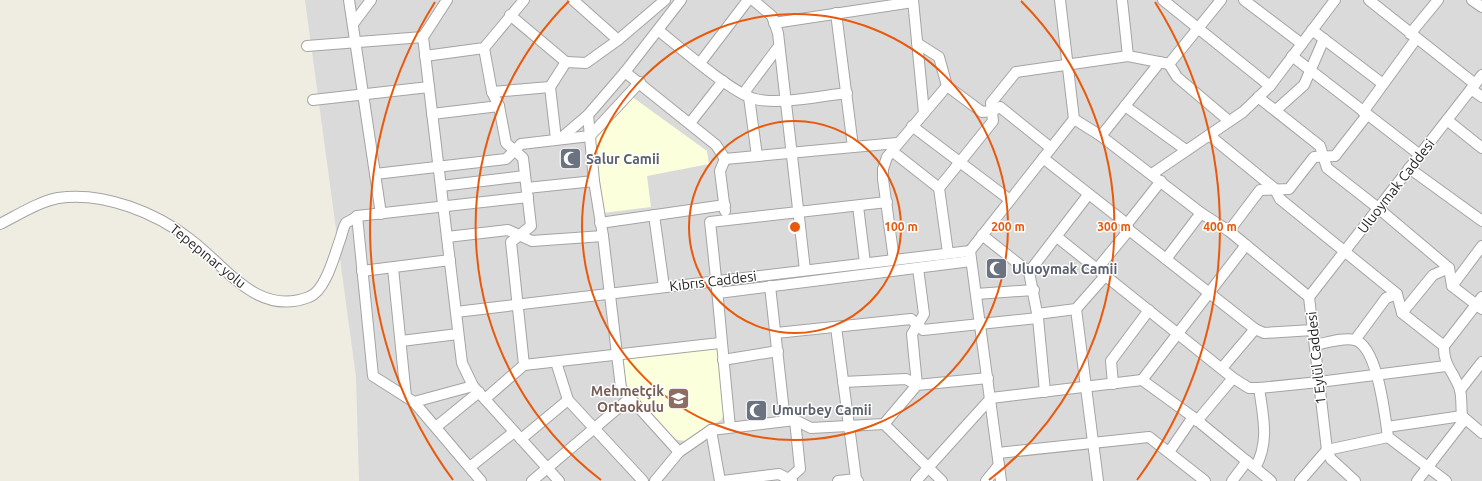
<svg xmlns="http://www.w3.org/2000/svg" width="1482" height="481" font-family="Ubuntu,sans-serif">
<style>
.residential{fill:#dbdada}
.education{fill:#fbffdb}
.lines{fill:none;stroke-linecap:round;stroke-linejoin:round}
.minor-casing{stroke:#a4a4a4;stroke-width:12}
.minor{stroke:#fff;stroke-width:10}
.ring{fill:none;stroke:#e8590c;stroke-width:2}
.labels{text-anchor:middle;stroke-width:3;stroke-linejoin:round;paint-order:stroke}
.worship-label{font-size:14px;font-weight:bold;fill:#5b616d;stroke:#fff;text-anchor:start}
.street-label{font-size:14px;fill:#1d1d1d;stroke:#fff}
.education-label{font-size:14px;font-weight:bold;fill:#785e54;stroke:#fff;text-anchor:end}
.centre{fill:#e8590c;stroke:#fff;stroke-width:2}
.ring-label{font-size:12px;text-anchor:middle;font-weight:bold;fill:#e8590c;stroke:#fff;stroke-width:3;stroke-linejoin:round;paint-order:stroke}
</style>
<rect width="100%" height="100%" fill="#efece2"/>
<polygon class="residential" points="305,0 1482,0 1482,481 359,481 356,377"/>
<g class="education">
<polygon points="631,96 707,151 709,164 647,176 651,207 603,213 593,136"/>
<polygon points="714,346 718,348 725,412 721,420 686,441 671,439 623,386 620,359"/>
</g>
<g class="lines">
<defs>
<g id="minor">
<polyline points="349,0 381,214"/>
<polyline points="447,0 423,37 462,363 473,386 559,481"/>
<polyline points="573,0 618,40"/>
<polyline points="753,0 772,16 778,33 805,270"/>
<polyline points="913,0 924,113"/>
<polyline points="1122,0 1128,56"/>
<polyline points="1163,0 1270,86"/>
<polyline points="1244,0 1302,44"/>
<polyline points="1369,0 1475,84"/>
<polyline points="1472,0 1482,7"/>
<polyline points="836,13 853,147"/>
<polyline points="510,15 566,62"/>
<polyline points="774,23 913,2"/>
<polyline points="353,24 371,0"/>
<path d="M658,30C678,46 733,94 755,99C782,105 819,96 847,93"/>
<polyline points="1312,30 1383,84"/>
<polyline points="1410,34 1438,0"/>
<polyline points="917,43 939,57 947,86 982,112 992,111 1000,107 1051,148"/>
<polyline points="307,46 423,37"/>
<polyline points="484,48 492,92 499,106 506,143 523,158 531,226 511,242 524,365 485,399"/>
<polyline points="425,56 484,48 524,0"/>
<polyline points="1292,56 1420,155"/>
<polyline points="700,63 748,0"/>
<polyline points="1169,64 1177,77 1229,121"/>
<polyline points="1169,64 1221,0"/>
<polyline points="625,72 716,145 725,159"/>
<polyline points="1471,89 1482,97"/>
<polyline points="492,92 550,87"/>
<polyline points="743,94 779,46"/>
<polyline points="749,97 757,156"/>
<polyline points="1258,97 1320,146 1327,168 1378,208 1449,268 1452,286 1482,309"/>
<polyline points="313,100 429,87"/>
<polyline points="1125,106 1186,150"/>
<polyline points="1276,110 1304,85 1324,39"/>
<polyline points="1363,112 1416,39"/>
<polyline points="432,114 499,106"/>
<polyline points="588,115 594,181 603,236 621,388 679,452"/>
<polyline points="1074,119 1101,136 1201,213 1229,231 1309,297 1327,450 1331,459 1355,481"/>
<polyline points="1447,120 1482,148"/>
<polyline points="690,123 723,81"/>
<polyline points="912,126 1010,200"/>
<polyline points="1209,135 1274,188 1280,199 1397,294 1402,313 1444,346"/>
<polyline points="1101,136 1160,62"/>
<polyline points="561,138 588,115 625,72 681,0"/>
<polyline points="556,139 550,87 566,62 586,63 618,40 665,0"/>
<polyline points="892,151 939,188"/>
<polyline points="1043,158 1127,224 1129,230 1255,329"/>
<polyline points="725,159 897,143"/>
<polyline points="725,159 720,171 725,211"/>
<polyline points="1409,168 1482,221"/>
<polyline points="375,174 506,159 521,144 590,136 640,82"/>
<polyline points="1152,174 1243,112 1270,86 1335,0"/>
<polyline points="441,186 525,176"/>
<polyline points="527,188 594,181"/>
<polyline points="858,206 865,263"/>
<polyline points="654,215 664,287"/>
<polyline points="357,216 373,376 414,402 473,386"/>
<polyline points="600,223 725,205"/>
<path d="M0,224C18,215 38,202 58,198C103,191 157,213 191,240C227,267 257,317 309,297C326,291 335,253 341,237C342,233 344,226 346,223C349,221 354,219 357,216L528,197"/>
<polyline points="1127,224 1161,181"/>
<polyline points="1229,231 1260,190 1289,189 1314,157 1335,156 1367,115"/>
<polyline points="982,235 1029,272 1038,318 1045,392"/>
<polyline points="447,237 508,230 532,241 603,236"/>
<polyline points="1057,237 1233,378 1249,388 1259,388 1319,382 1446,366"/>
<polyline points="948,253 939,188 993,121 991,103 1016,72 1128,56 1169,64"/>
<polyline points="1166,259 1201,213"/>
<polyline points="894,260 883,179 883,169 887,157 947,86"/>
<polyline points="393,268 406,397"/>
<polyline points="1097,269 1129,230"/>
<polyline points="362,271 450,260"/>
<polyline points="1029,272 1088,195"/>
<polyline points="770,286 785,421"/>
<polyline points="1452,286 1482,246"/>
<polyline points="718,293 971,261"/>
<polyline points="976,294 1034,290"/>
<polyline points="1309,297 1482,75"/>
<path d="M1482,297L1444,346C1443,366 1455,373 1460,390C1462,398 1461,408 1462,416L1482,433"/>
<polyline points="1076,309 1098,481"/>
<polyline points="456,312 970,251"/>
<polyline points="1402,313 1433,275 1449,268"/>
<polyline points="1037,314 1076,309 1105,276"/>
<polyline points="836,327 856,479 858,481"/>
<polyline points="776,333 911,319 923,330 1038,318"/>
<polyline points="1355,340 1386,298 1397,294"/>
<polyline points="401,341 458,334"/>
<path d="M1315,345C1326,343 1343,337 1355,340C1378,347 1385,416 1388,437L1446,481"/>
<polyline points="723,360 778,351"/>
<polyline points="556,362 568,400 643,481"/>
<polyline points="524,365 720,343"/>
<polyline points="1222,368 1255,329 1264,333 1313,330"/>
<polyline points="1142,380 1246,245"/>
<polyline points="843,382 906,379 917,385 988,378"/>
<polyline points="1113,384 1111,361 1149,310"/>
<polyline points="1460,390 1482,362"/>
<polyline points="414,402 481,481"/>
<polyline points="1197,421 1233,378"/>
<polyline points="884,424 942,481"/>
<polyline points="436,427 479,392"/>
<path d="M730,427C723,359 718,291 710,222L887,202"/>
<polyline points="1387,427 1462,416"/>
<polyline points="711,430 720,481"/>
<polyline points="521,439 568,400"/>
<polyline points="1169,452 1193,417"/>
<polyline points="998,453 1149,437 1205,481"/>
<polyline points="470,467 514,432"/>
<path d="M1255,468C1270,442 1263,416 1259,388"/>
<polyline points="532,481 630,398"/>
<polyline points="655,481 679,452 711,430 795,420 811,428 884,424 917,385 912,334 924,314 918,268"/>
<polyline points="723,481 779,474 792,481"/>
<polyline points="786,481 800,469 795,420"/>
<polyline points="838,481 856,479"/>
<polyline points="916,481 991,398 1142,380 1193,417 1271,481"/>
<polyline points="986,481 999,465"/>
<polyline points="1001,481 970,251 1074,119 1060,0"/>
<polyline points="1232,481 1247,461"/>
<polyline points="1300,481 1327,450 1388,437"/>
<polyline points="1417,481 1465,419"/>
</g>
</defs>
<use href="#minor" class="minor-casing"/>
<use href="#minor" class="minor"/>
</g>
<g class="ring">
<circle cx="795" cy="227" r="106"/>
<circle cx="795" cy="227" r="213"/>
<path d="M601 480A319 319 0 0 1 569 1M1021 1A319 319 0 0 1 989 480"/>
<path d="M453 480A425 425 0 0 1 435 2M1155 2A425 425 0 0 1 1137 480"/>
</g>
<defs>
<symbol id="mosque-square" viewBox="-11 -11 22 22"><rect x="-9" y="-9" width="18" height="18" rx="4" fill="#6b7280" stroke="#fff"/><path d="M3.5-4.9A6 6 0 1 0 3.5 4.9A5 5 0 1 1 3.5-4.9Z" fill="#fff"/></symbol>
<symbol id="school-square" viewBox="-11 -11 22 22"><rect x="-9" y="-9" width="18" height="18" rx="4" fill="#8d6e63" stroke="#fff"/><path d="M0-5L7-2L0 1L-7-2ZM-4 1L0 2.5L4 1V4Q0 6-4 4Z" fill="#fff"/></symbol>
</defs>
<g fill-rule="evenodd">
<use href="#mosque-square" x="558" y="146" width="25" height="25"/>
<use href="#mosque-square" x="984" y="256" width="25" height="25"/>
<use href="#school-square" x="666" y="386" width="25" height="25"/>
<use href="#mosque-square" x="744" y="398" width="25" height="25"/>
</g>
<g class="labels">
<g class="worship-label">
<text x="586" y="164">Salur Camii</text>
<text x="1012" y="274">Uluoymak Camii</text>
<text x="772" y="415">Umurbey Camii</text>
</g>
<g class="street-label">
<text transform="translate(1396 186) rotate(-52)" y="5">Uluoymak Caddesi</text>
<text transform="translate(208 256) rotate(39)" y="5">Tepepınar yolu</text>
<text transform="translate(713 281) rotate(-7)" y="5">Kıbrıs Caddesi</text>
<text transform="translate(1316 358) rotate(-96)" y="5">1 Eylül Caddesi</text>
</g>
<g class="education-label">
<text x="664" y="396">Mehmetçik<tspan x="664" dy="16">Ortaokulu</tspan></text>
</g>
</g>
<circle cx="795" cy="227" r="6" class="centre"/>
<g class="ring-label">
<text x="901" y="231">100 m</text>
<text x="1008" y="231">200 m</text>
<text x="1114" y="231">300 m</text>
<text x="1220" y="231">400 m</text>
</g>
</svg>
